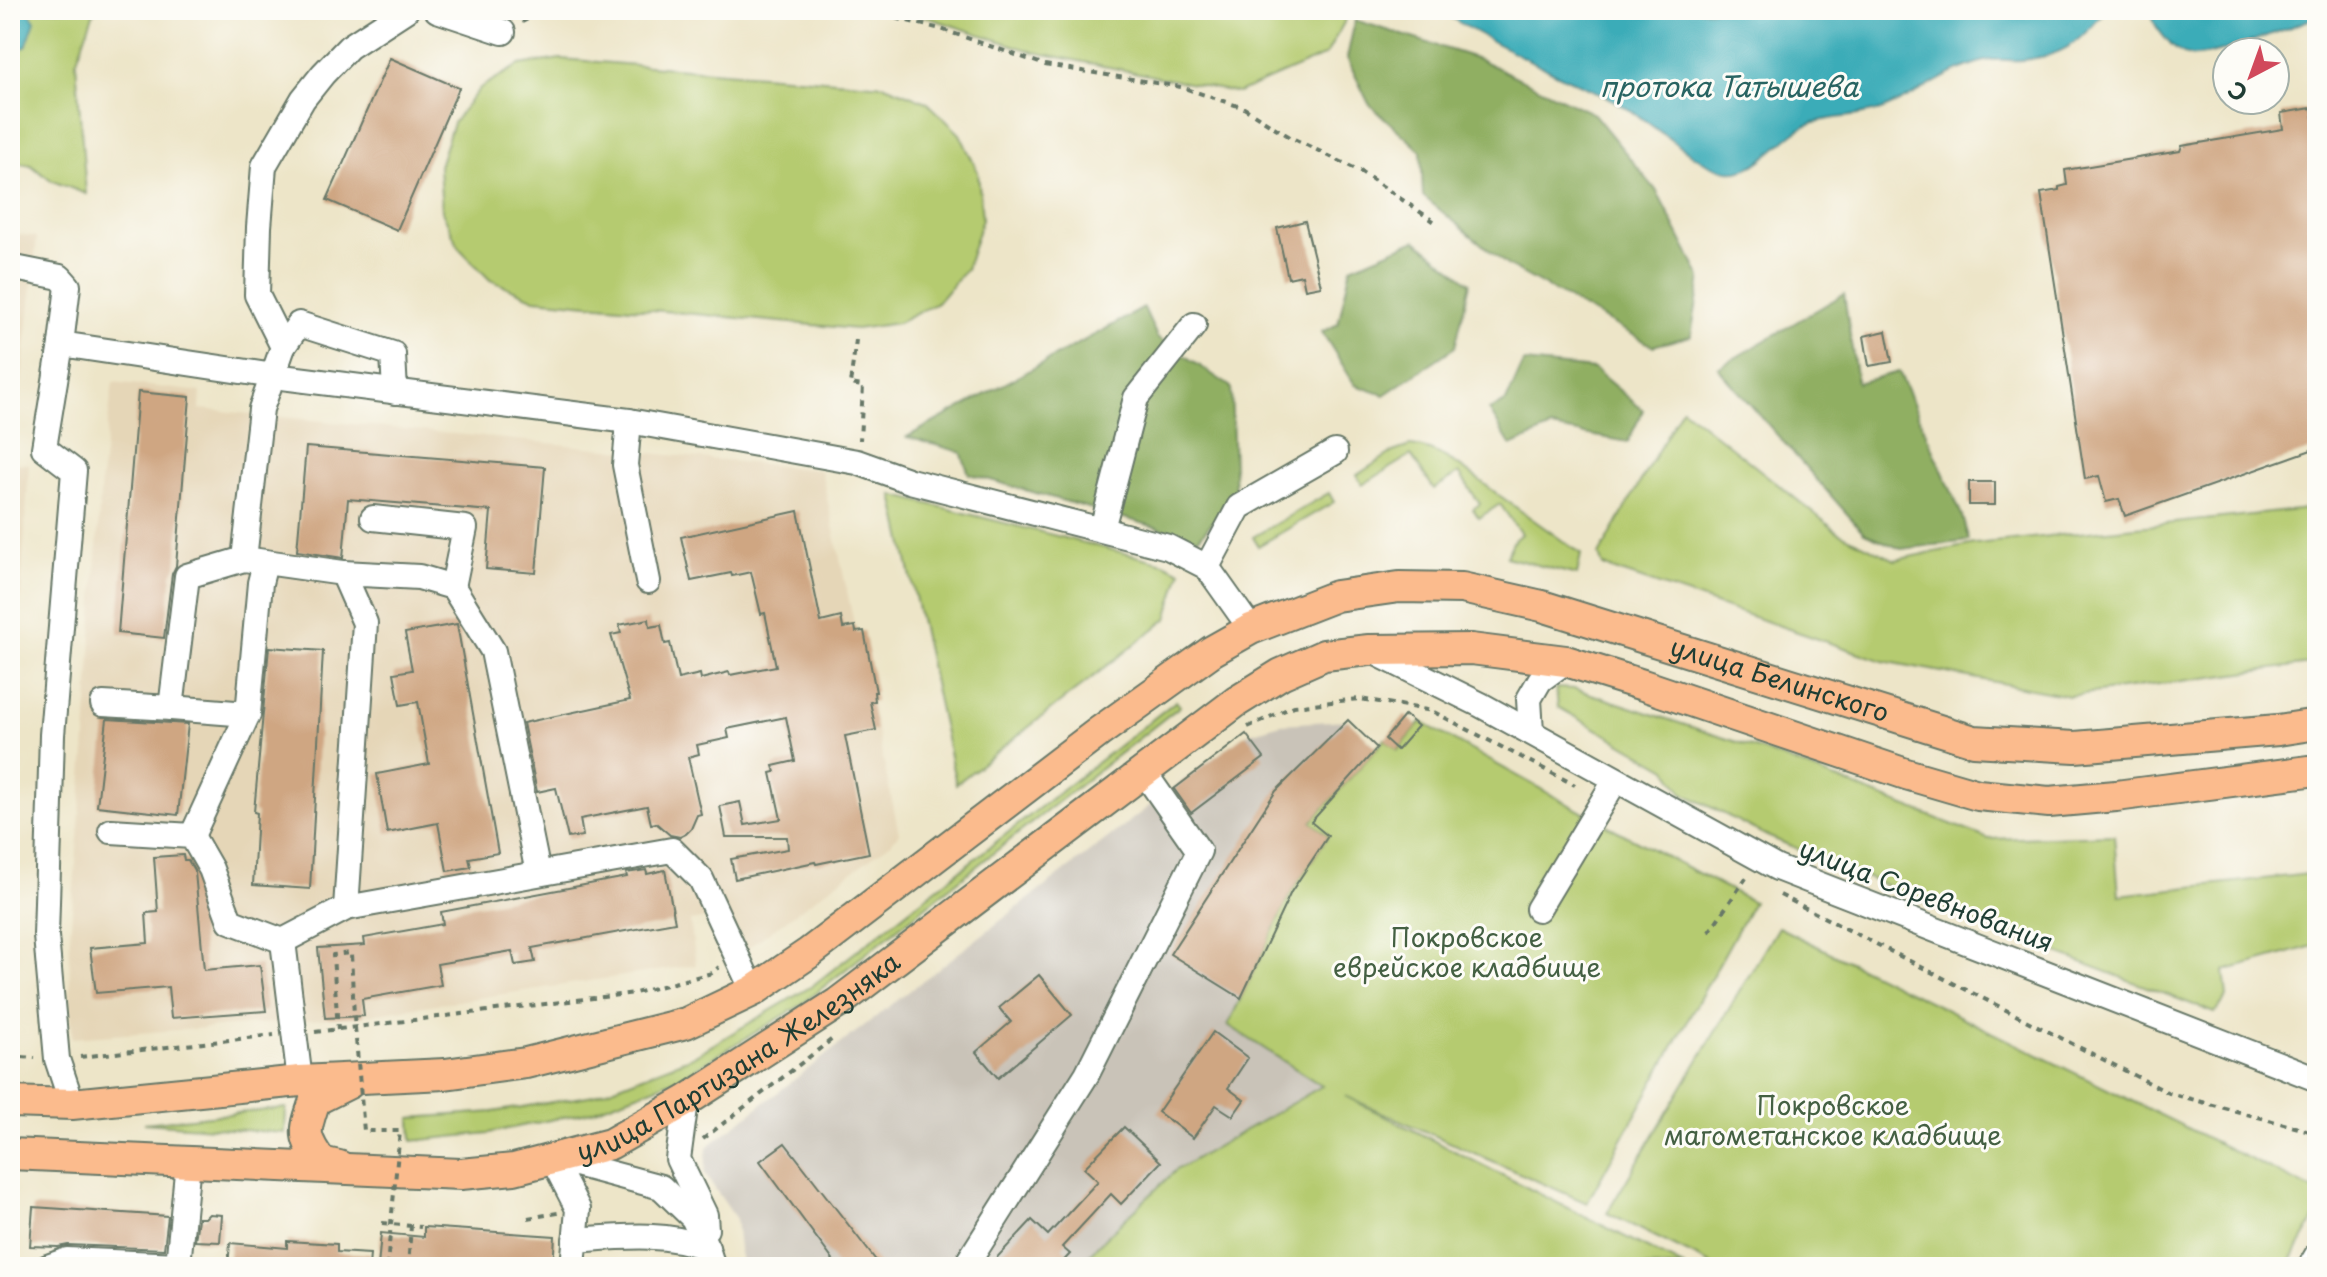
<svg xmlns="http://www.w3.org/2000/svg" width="2327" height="1277" font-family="'Playpen Sans',sans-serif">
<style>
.built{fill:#e5d6b7}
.industrial{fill:#c9c3b8}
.green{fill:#b5cb70;stroke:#6a8452;stroke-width:2}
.forest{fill:#90af62;stroke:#58764b;stroke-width:2}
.water{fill:#3bacb8;stroke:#2d7476;stroke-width:2}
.building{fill:#cfa682}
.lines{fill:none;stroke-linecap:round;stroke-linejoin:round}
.minor-casing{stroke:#677868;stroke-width:28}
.major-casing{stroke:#677868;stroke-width:34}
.path{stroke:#677868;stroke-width:4;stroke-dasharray:6 6;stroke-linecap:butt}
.minor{stroke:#fff;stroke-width:24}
.major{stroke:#fbbb8d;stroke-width:30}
.path-bridge{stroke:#677868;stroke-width:4;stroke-dasharray:6 6;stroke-linecap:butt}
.labels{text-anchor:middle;stroke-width:6;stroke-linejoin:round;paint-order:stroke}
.street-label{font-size:26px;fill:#1f3d34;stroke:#fdfcf7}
.park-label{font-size:26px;fill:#446043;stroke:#fdfcf7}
.water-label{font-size:28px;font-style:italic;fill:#296462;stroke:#fdfcf7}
</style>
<rect width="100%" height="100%" fill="#fdfcf7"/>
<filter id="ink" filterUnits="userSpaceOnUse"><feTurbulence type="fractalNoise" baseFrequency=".0125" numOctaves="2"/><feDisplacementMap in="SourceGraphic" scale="16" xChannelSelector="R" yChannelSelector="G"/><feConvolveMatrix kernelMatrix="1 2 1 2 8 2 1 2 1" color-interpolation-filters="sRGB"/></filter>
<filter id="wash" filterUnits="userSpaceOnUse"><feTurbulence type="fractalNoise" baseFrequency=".006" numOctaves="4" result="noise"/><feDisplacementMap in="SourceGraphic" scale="32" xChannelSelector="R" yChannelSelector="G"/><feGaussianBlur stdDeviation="1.8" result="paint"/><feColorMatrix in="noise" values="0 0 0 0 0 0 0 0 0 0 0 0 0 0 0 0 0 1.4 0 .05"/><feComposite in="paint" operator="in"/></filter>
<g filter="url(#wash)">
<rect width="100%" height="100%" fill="#ede5c8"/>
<g class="built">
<polygon points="10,233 37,237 13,463 29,464 12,739 10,739"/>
<polygon points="113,382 201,392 200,409 821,470 899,833 891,843 746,949 728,914 690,921 696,965 364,1015 357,946 318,948 325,1019 72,1038 69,949 86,738 101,478"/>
</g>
<polygon class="industrial" points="1348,720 1377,748 1311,823 1328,836 1323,1085 1176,1170 1097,1246 1079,1267 741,1267 736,1219 705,1174 707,1147 1161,797 1246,734 1281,724"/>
<g class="green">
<polygon points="10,10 101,10 94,12 76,62 86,194 50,180 31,165 10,162"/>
<polygon points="905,10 1351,10 1326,55 1238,93 1034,52"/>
<polygon points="561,59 885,85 927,102 960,134 978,172 982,219 966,269 937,303 898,323 856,329 535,299 490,280 459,248 442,211 439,166 453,123 480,88 519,65"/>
<polygon points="1682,408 1839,533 1895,560 1975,544 2317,508 2317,663 2069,696 1883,661 1603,566 1599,555"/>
<path d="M1410,446C1444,448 1476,479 1503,498C1529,517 1555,535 1581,554L1577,575L1506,557L1514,540L1521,534L1500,504L1479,518L1473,509L1480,504L1459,473L1434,489L1411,455L1362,485L1357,475L1393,452Z"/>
<polygon points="1329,493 1334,502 1258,546 1253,537"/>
<polygon points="893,495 1164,563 1181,571 1167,619 956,784"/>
<polygon points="1556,688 1576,689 1767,752 1989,839 2114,835 2119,895 2317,873 2317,945 2224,971 2227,997 2215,1013 1952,913 1767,836 1683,793 1667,769 1558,707"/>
<polygon points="1176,701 1180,706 798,1007 679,1078 592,1111 489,1133 412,1141 411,1118 493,1112 594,1095 692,1057 812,986"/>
<polygon points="1421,722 1593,818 1753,902 1587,1203 1345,1096 1685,1267 1079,1267 1098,1245 1176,1170 1322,1086 1228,1025 1291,892 1328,836 1311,822 1385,739 1398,750"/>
<polygon points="1778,927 2317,1192 2317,1214 2287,1267 1717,1267 1607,1213"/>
<polygon points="286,1108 285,1133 144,1123"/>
</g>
<g class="forest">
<polygon points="1355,20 1479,59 1594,114 1656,190 1701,278 1691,336 1653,346 1507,265 1423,196 1421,151 1369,104 1347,58"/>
<polygon points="1416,240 1470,283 1455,347 1384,395 1355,385 1322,332 1338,324 1351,267"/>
<polygon points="1844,294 1857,383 1899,372 1961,513 1969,541 1901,549 1864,533 1718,368"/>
<polygon points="1144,308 1157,337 1231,387 1235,496 1198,539 969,474 961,452 907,437"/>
<polygon points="1524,362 1594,369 1643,410 1628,442 1551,428 1511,446 1489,410 1506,402"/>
</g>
<g class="water">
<polygon points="10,10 28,10 35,21 26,47 10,51"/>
<path d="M1438,10H2106C2078,43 2065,56 2021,60C2009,61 1996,58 1985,61C1947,70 1917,97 1881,110C1859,117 1837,116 1815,122C1784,131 1761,175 1728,171C1696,166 1648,118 1615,101C1594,90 1571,81 1550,70C1511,52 1474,32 1438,10Z"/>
<path d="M2152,10H2317V17C2292,26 2213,59 2190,56C2179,54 2171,46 2165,38C2157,28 2152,22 2152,10Z"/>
</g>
<g id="blocks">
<g class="building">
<polygon points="390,58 459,88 397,230 327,200"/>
<polygon points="2312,108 2315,124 2317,123 2317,448 2125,516 2119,499 2106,502 2099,476 2085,479 2041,193 2059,190 2059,187 2067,185 2065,170 2180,151 2182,146 2283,129 2281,113"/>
<polygon points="1305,221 1321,286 1305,289 1302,275 1288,278 1277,228"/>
<polygon points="1886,331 1892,362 1869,366 1864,336"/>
<polygon points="138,392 190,397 176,566 172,574 164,638 118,633"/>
<polygon points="306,447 545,467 536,573 486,569 491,511 348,499 343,558 297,551"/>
<rect x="1969" y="482" width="26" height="23"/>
<polygon points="798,511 821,622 841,617 843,628 855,626 856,632 864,631 876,692 874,692 875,701 870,702 876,730 845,736 869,853 816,864 815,862 735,879 731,859 788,849 787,837 726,837 720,806 740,802 745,825 781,819 771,773 775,772 773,766 795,761 786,717 727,729 729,738 697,745 699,754 688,757 701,814 697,815 691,829 686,834 680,837 670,835 656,823 651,824 647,806 580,819 583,836 568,838 556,788 537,792 523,723 630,700 611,635 621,633 619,625 649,619 650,627 661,625 665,644 670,643 678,679 700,674 701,679 729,672 730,675 776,666 765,613 761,614 751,572 732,576 731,573 691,581 681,537"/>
<polygon points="457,624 498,853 469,858 471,867 447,871 438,823 387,833 377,774 429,764 418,702 400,705 394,673 412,670 405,633"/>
<polygon points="269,647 323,651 310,889 253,885 257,813 254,812"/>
<polygon points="1405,715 1418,726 1397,750 1385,739"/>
<polygon points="107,719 188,724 178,815 97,806"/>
<polygon points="1348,720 1377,748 1311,822 1328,836 1291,892 1241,998 1170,954 1276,791"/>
<polygon points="1246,734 1264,758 1191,813 1174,789"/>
<polygon points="183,855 184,860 188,860 195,872 204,970 260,965 266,1011 171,1018 168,987 96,993 90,948 148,943 146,913 158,912 154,857"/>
<polygon points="646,870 647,874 665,870 675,922 532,948 535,962 515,965 512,951 437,964 441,985 362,999 364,1016 325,1018 318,948 365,945 364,938 443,924 441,912 627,877 626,873"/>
<polygon points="1039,975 1072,1015 998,1078 976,1052 1011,1022 999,1008"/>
<polygon points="1213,1032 1248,1058 1228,1088 1244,1100 1233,1116 1216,1105 1193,1138 1158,1112"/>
<polygon points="1124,1127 1161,1162 1121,1204 1111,1194 1062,1247 1070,1254 1058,1267 988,1267 1032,1220 1048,1235 1098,1181 1084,1168"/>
<polygon points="785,1143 871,1254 881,1267 838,1267 760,1161"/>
<polygon points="33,1207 168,1216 164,1249 68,1245 58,1247 30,1246"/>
<polygon points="209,1214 222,1215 220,1242 195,1241 198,1218 205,1218"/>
<polygon points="424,1227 555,1236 553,1267 378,1267 381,1233 424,1237"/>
<polygon points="287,1241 337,1244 337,1252 370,1254 369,1267 228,1267 230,1243 287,1248"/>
</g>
</g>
</g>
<g filter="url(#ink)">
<use href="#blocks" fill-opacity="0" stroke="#677868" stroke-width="2"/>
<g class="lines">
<defs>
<g id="minor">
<polyline points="437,10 503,32"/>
<polyline points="10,267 60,277 68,286 61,344 274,376 629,421 857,462 910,481 1168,547 1207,567 1251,629"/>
<polyline points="61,344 44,448 74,471 52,735 46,936 57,1059 72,1104"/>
<polyline points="283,347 257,295 259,227 264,166 303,99 323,74 349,47 406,10"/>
<polyline points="629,421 625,465 648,581"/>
<polyline points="373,518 465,528 453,587"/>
<polyline points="1102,529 1136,398 1194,325"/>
<polyline points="244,559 261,409 283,347 299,324 393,354 395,392"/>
<polyline points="1207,567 1239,507 1335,452"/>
<polyline points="1370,650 1481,705 1777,868 2317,1079"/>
<polyline points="103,704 171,708 187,576 244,559 343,573"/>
<polyline points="171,708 248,714"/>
<polyline points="1531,732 1529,699 1540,680 1566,661"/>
<polyline points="111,831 192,836 211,869 230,921 283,941 346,908 672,850 701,879 753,991"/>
<polyline points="192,836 248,714 260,583 265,563"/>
<polyline points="346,908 365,623 343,573 419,577 453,587 493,651 538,873"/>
<polyline points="1538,909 1615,781"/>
<polyline points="283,941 300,1081"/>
<polyline points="686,1101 678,1159 705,1215 706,1229"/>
<polyline points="552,1158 578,1209 573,1267"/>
<polyline points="553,1158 661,1187 693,1218 707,1248 713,1267"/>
<path d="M575,1240C618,1237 666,1231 707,1248"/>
<polyline points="48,1267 67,1260 178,1265 188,1162"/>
<polyline points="965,1267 1087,1074 1199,851 1144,772"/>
<polyline points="2310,1267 2317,1255"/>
</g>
<g id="major">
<path id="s1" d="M10,1102L72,1104L300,1081L445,1074L526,1063L686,1023L753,991L809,953L1099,732L1212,651L1251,629L1336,596L1399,587L1462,588L1542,606L1974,741L2075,747L2278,730L2317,724"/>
<path id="s2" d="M10,1154L461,1174L514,1169L610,1144L686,1101L838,1003L1236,702L1281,674L1324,655L1369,650L1471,649L1566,661L1643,685L1906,774L1978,795L2049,802L2116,796L2317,770"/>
<path d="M339,1166L321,1162C301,1134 305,1131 315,1100L349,1083"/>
</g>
</defs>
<use href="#minor" class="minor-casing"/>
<use href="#major" class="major-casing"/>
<g class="path">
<polyline points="861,10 941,29 1045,65 1181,87 1244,108 1290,137 1360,171 1435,222"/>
<polyline points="522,22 545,10"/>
<polyline points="856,340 850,384 863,386 860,440"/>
<polyline points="1248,727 1294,706 1359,699 1400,705 1432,711 1575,785"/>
<polyline points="1780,895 2169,1093 2317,1133"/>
<polyline points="1709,932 1746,878"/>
<polyline points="338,1030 333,955 351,953 354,1016"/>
<polyline points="315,1032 635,993 712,973 719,967"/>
<polyline points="10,1056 35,1058"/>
<polyline points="80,1057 274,1035"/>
<polyline points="703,1139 835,1037"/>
<polyline points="528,1218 558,1213"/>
<polyline points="382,1223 421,1227"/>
<polyline points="387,1267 390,1234"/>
<polyline points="408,1267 411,1226"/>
</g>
<use href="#minor" class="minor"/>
<use href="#major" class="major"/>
<polyline class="path-bridge" points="354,1016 364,1131 400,1131 390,1234"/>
</g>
</g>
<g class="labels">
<g class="street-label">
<text dy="9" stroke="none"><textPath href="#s1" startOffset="1922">улица Белинского</textPath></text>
<text transform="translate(1926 896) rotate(21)" y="9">улица Соревнования</text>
<text dy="9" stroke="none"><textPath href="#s2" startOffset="758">улица Партизана Железняка</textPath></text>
</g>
<g class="park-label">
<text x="1467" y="947">Покровское<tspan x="1467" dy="30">еврейское кладбище</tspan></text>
<text x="1833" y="1115">Покровское<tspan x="1833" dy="30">магометанское кладбище</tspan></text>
</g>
<g class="water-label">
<text x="1729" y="97">протока Татышева</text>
</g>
</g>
<rect width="2327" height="1277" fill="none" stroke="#fdfcf7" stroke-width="40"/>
<g transform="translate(2251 76) rotate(221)"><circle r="38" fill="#fdfcf7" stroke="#a4b0a9" stroke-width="2"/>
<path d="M0-6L14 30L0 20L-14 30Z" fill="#d1495b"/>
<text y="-12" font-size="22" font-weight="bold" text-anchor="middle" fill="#1f3d34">С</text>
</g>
</svg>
